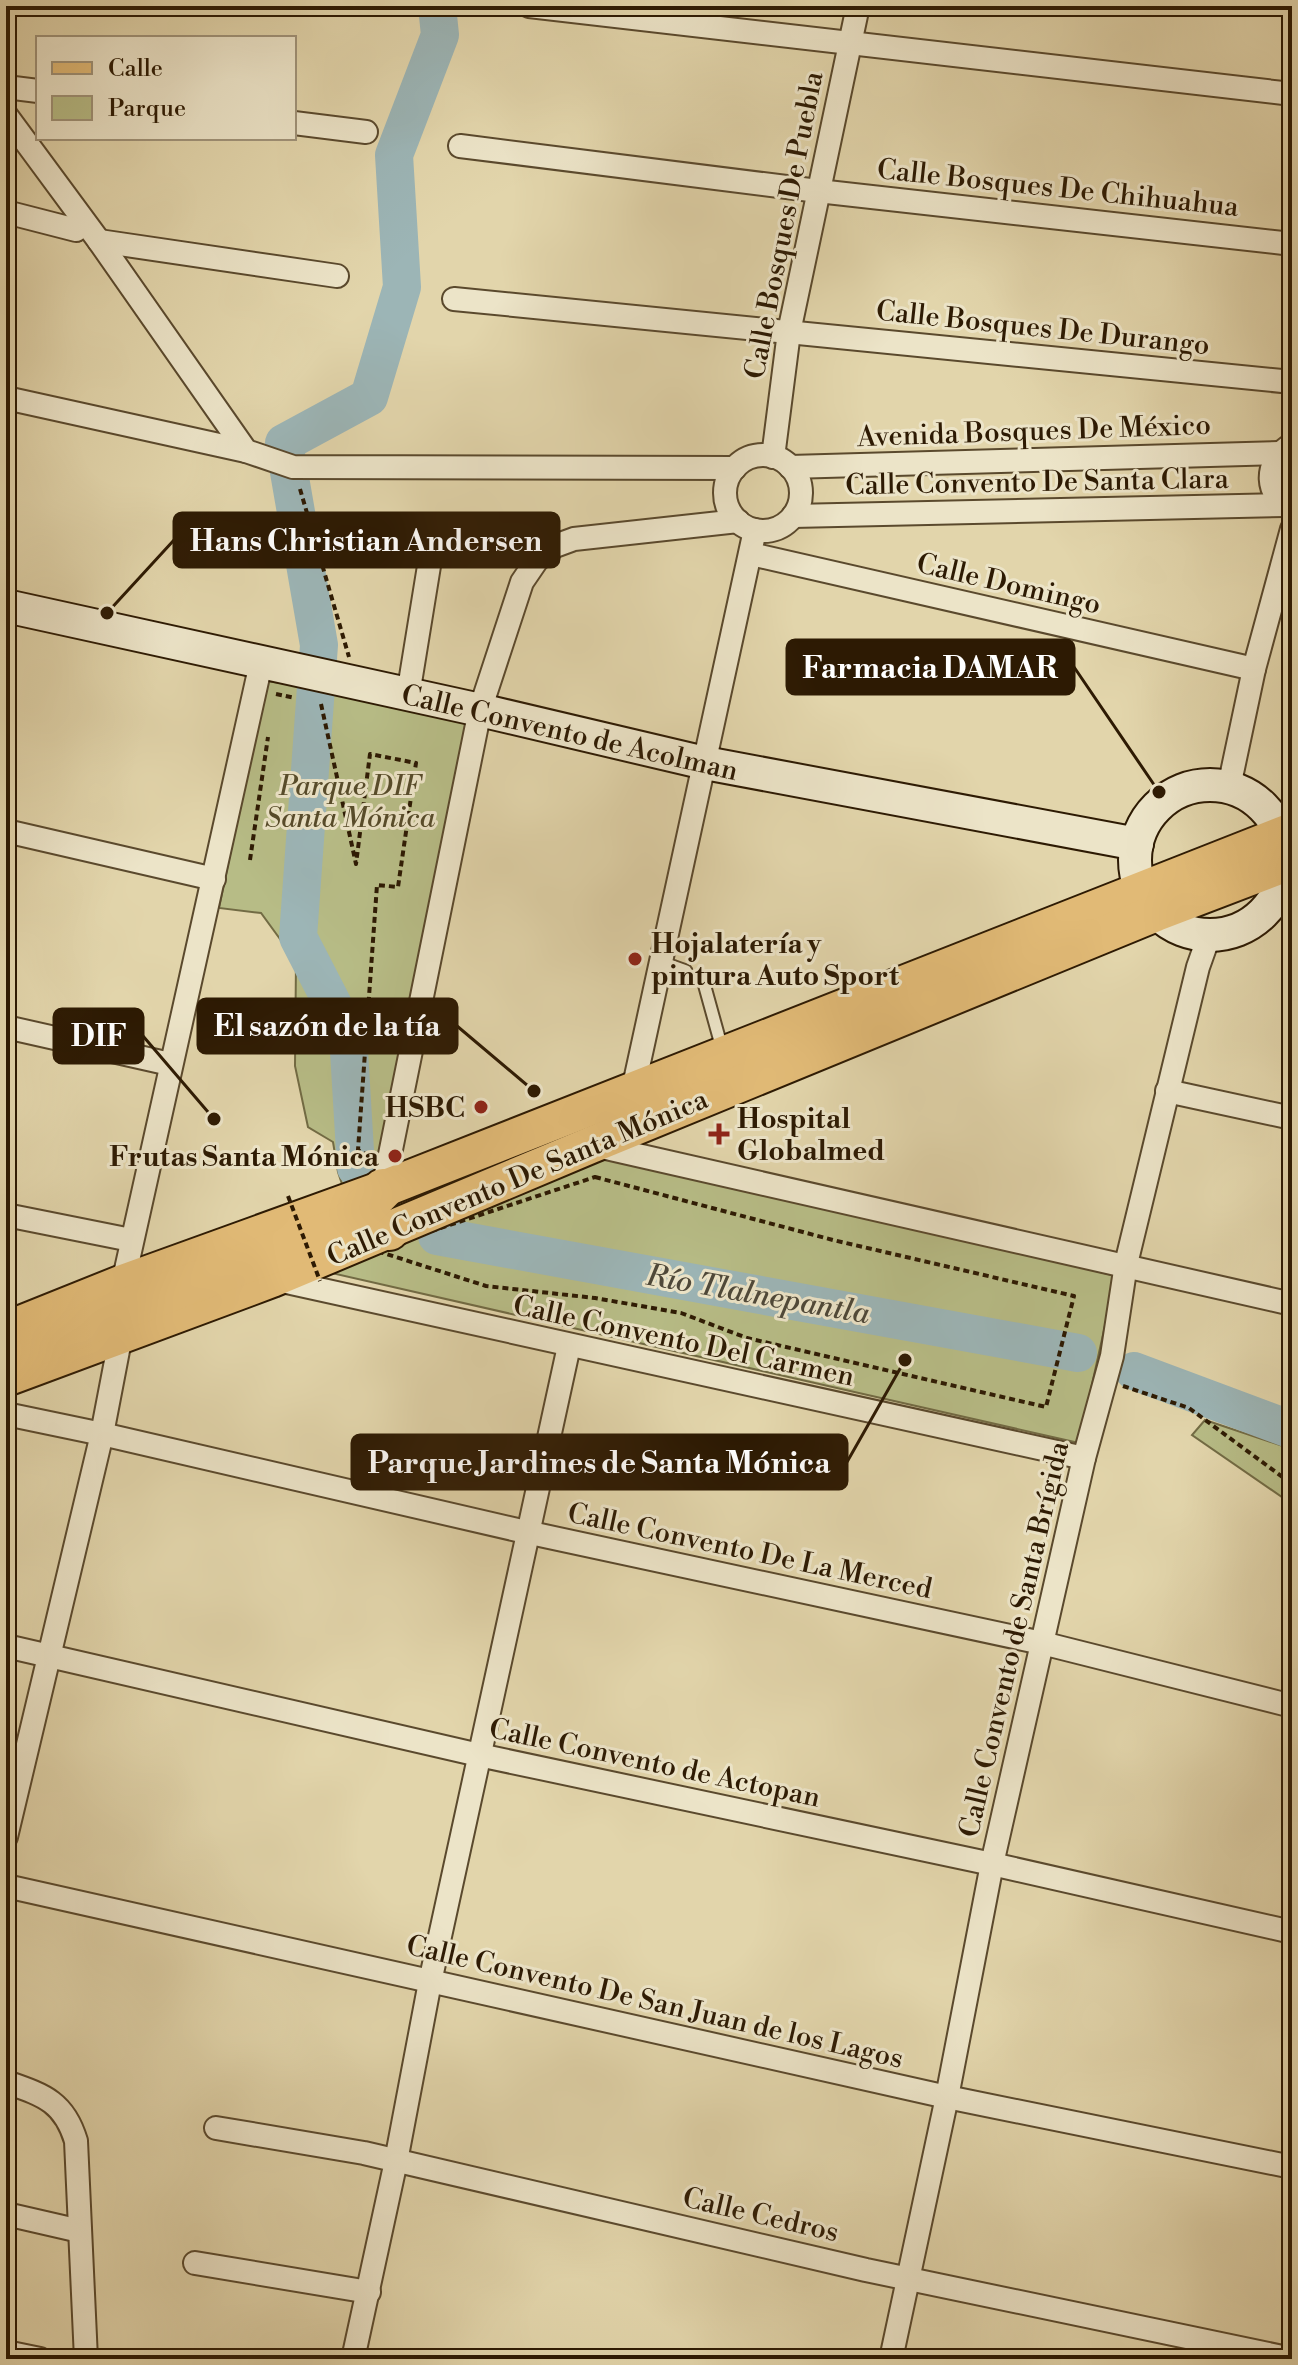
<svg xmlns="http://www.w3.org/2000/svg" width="1298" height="2365" font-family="'Libre Bodoni',serif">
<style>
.green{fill:#b7bc86;stroke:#726b44;stroke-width:2}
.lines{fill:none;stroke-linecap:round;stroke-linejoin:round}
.river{stroke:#9cb5b6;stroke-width:38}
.lane-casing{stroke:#5a492d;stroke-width:15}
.street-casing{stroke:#5a492d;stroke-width:26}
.secondary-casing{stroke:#2d1a03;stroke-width:36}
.primary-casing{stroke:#2d1a03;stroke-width:40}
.highway-casing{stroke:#2d1a03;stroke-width:44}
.path{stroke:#2d1a03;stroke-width:4;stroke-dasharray:6 4;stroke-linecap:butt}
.lane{stroke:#ece4c8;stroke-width:11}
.street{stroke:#ece4c8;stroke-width:22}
.secondary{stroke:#ece4c8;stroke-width:32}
.primary{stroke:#e1ba76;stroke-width:36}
.highway{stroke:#e1ba76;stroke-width:40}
.path-bridge{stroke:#2d1a03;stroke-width:4;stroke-dasharray:6 4;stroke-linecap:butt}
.poi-dot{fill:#8f2418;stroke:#ece4c8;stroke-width:3}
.labels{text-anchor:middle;stroke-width:6;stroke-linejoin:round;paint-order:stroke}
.street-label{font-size:28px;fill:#2d1a03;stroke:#ece4c8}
.park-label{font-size:28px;font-style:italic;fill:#564b2a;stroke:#ece4c8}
.poi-label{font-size:28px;font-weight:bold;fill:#2d1a03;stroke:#ece4c8;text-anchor:start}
.water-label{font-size:30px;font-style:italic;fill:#4e4839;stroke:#ece4c8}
.leader{fill:none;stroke:#2d1a03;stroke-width:3}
.callout-dot{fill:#2d1a03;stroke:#ece4c8;stroke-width:3}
.callout{fill:#2d1a03;stroke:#2d1a03;stroke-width:3}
.callout-label{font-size:30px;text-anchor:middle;font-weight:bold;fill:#fff}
</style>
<rect width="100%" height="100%" fill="#e2d5ab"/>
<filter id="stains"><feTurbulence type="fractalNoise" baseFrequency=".0025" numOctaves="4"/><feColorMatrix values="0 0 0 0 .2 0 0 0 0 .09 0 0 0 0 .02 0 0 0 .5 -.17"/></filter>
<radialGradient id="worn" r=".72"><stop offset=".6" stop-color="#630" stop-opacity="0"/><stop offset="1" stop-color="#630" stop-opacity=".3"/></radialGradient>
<g class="green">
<polygon points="266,681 480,710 380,1166 367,1182 343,1187 338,1172 333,1142 308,1127 295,1066 296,961 261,913 219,908"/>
<polygon points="594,1148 1116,1276 1079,1443 327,1272"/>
<polygon points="1205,1420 1292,1449 1292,1504 1192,1435"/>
</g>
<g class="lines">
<g class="river">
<polyline points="356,1168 348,1034 298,937 319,645 284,443 369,397 402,287 394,155 440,35 437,6"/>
<polyline points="437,1236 1078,1353"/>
<polyline points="1134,1371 1292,1430"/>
</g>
<defs>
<g id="lane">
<polyline points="661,962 686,971"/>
<polyline points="705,987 723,1052"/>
</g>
<g id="street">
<polyline points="529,6 1292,94"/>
<polyline points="6,87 38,91"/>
<polyline points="6,115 99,241 246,451 293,467 735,468"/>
<polyline points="294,123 366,132"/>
<polyline points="460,146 818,191 1292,244"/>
<polyline points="6,212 76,230"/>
<polyline points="99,241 337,276"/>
<polyline points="454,299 1292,382"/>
<polyline points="6,398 246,451"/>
<path d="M1288,447C1264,464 1265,495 1291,509"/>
<circle cx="763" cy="493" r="38"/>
<polyline points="773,457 789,332 858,6"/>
<polyline points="790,467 1279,453"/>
<polyline points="793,516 1284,505"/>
<polyline points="751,554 1254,669"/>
<polyline points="408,695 429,566"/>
<polyline points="1229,787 1254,669 1292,529"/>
<polyline points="6,831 214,879"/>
<polyline points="1273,903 1292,905"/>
<polyline points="6,1027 170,1064"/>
<polyline points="633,1090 755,530"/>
<polyline points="1167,1091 1292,1118"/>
<polyline points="593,1145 1292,1304"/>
<polyline points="383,1189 480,710 522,582 537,560 555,546 574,539 738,521"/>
<polyline points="6,1215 131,1240"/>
<polyline points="273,1279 1084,1458"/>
<polyline points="123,1283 261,663"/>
<polyline points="6,1414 102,1434 526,1532 1042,1643 1292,1706"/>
<polyline points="6,1646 479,1755 992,1864 1292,1932"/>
<polyline points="6,1837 102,1434 121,1335"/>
<polyline points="6,1886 947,2097 1292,2167"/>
<path d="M6,2082C43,2095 64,2101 76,2141L86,2359"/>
<polyline points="216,2128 364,2153 866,2270 1292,2359"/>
<polyline points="6,2214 80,2231"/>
<polyline points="195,2263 369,2292"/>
<polyline points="6,2352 40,2359"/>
<polyline points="353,2359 396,2161 430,1982 569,1346"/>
<polyline points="891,2359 947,2097 992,1864 1084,1458 1112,1356 1126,1264 1198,967 1209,936"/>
</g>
<g id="secondary">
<polyline points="6,606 480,710 705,763 1137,844"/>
<circle cx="1210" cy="860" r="75"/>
</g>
<g id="primary">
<polyline points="6,1330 123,1283 383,1189 1292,831"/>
<polyline points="6,1378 272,1279 591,1145 1156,913 1292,861"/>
</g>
<g id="highway">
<polyline points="347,1225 389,1230"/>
<polyline points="6,1358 129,1307 347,1225 383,1189"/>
</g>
</defs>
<use href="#lane" class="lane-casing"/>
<use href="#street" class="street-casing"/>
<use href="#secondary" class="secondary-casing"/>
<use href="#primary" class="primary-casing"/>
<use href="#highway" class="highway-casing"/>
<g class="path">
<polyline points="300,489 349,657"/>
<polyline points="276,694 295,698"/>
<polyline points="321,704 356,864 370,754 416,763 398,887 377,885 358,1150 368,1155 368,1151"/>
<polyline points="250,860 268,737"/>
<polygon points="595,1177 833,1240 1074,1296 1046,1407 747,1338 681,1313 595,1298 486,1286 374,1250"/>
<polyline points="1123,1386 1189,1408 1292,1484"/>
</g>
<use href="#lane" class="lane"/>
<use href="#street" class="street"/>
<use href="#secondary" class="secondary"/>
<use href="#primary" class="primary"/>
<use href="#highway" class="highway"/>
<polyline class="path-bridge" points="288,1196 320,1281"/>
</g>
<g class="poi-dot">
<circle cx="635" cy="959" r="8"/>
<circle cx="481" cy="1107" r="8"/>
<path d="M715 1122h8v8h8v8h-8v8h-8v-8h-8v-8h8z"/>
<circle cx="395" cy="1156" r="8"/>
</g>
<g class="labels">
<g class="street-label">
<text transform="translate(1058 187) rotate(6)" y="10">Calle Bosques De Chihuahua</text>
<text transform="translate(783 225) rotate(-79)" y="10">Calle Bosques De Puebla</text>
<text transform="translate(1043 327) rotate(6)" y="10">Calle Bosques De Durango</text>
<text transform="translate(1034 430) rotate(-2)" y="10">Avenida Bosques De México</text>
<text transform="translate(1037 481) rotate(-1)" y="10">Calle Convento De Santa Clara</text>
<text transform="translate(1009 583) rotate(13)" y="10">Calle Domingo</text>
<text transform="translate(570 732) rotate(13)" y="10">Calle Convento de Acolman</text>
<text transform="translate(517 1177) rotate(-23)" y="10">Calle Convento De Santa Mónica</text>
<text transform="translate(684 1340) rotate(12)" y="10">Calle Convento Del Carmen</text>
<text transform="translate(750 1550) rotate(12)" y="10">Calle Convento De La Merced</text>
<text transform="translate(1013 1639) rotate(-77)" y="10">Calle Convento de Santa Brígida</text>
<text transform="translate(655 1762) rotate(12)" y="10">Calle Convento de Actopan</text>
<text transform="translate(655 2001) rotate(13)" y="10">Calle Convento De San Juan de los Lagos</text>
<text transform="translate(761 2214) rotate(13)" y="10">Calle Cedros</text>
</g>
<g class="park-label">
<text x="350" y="795">Parque DIF<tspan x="350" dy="32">Santa Mónica</tspan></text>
</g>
<g class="poi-label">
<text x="651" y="953">Hojalatería y<tspan x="651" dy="32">pintura Auto Sport</tspan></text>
<text x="465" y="1117" text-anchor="end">HSBC</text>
<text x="737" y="1128">Hospital<tspan x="737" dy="32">Globalmed</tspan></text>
<text x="379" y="1166" text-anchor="end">Frutas Santa Mónica</text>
</g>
<g class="water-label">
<text transform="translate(758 1294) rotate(10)" y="10">Río Tlalnepantla</text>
</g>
</g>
<path class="leader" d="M107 613L174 540M1159 792L1074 667M534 1091L457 1026M214 1119L143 1036M905 1360L847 1462"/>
<g class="callout-dot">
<circle cx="107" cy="613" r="8"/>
<circle cx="1159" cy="792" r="8"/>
<circle cx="534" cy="1091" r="8"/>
<circle cx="214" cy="1119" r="8"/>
<circle cx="905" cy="1360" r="8"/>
</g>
<g class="callout">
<rect x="174" y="513" width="385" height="54" rx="8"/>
<rect x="787" y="640" width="287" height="54" rx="8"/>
<rect x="198" y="999" width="259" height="54" rx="8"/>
<rect x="54" y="1009" width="89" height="54" rx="8"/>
<rect x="352" y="1435" width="495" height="54" rx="8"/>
</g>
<g class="callout-label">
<text x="366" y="551">Hans Christian Andersen</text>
<text x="930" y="678">Farmacia DAMAR</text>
<text x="327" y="1036">El sazón de la tía</text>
<text x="99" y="1046">DIF</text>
<text x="599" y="1473">Parque Jardines de Santa Mónica</text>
</g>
<rect width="1298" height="2365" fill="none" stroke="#e2d5ab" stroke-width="32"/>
<rect x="8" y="8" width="1282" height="2349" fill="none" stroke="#2d1a03" stroke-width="4"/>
<rect x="16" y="16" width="1266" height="2333" fill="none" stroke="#2d1a03" stroke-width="2"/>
<rect x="36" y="36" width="260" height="104" fill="#ece4c8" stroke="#a09379" stroke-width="2"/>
<rect x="52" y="62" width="40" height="12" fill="#e1ba76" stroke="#a09379" stroke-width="2"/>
<text x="108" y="76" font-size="24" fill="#2d1a03">Calle</text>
<rect x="52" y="96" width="40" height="24" fill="#b7bc86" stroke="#a09379" stroke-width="2"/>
<text x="108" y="116" font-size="24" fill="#2d1a03">Parque</text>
<rect width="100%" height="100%" filter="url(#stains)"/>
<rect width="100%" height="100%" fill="url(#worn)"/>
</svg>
